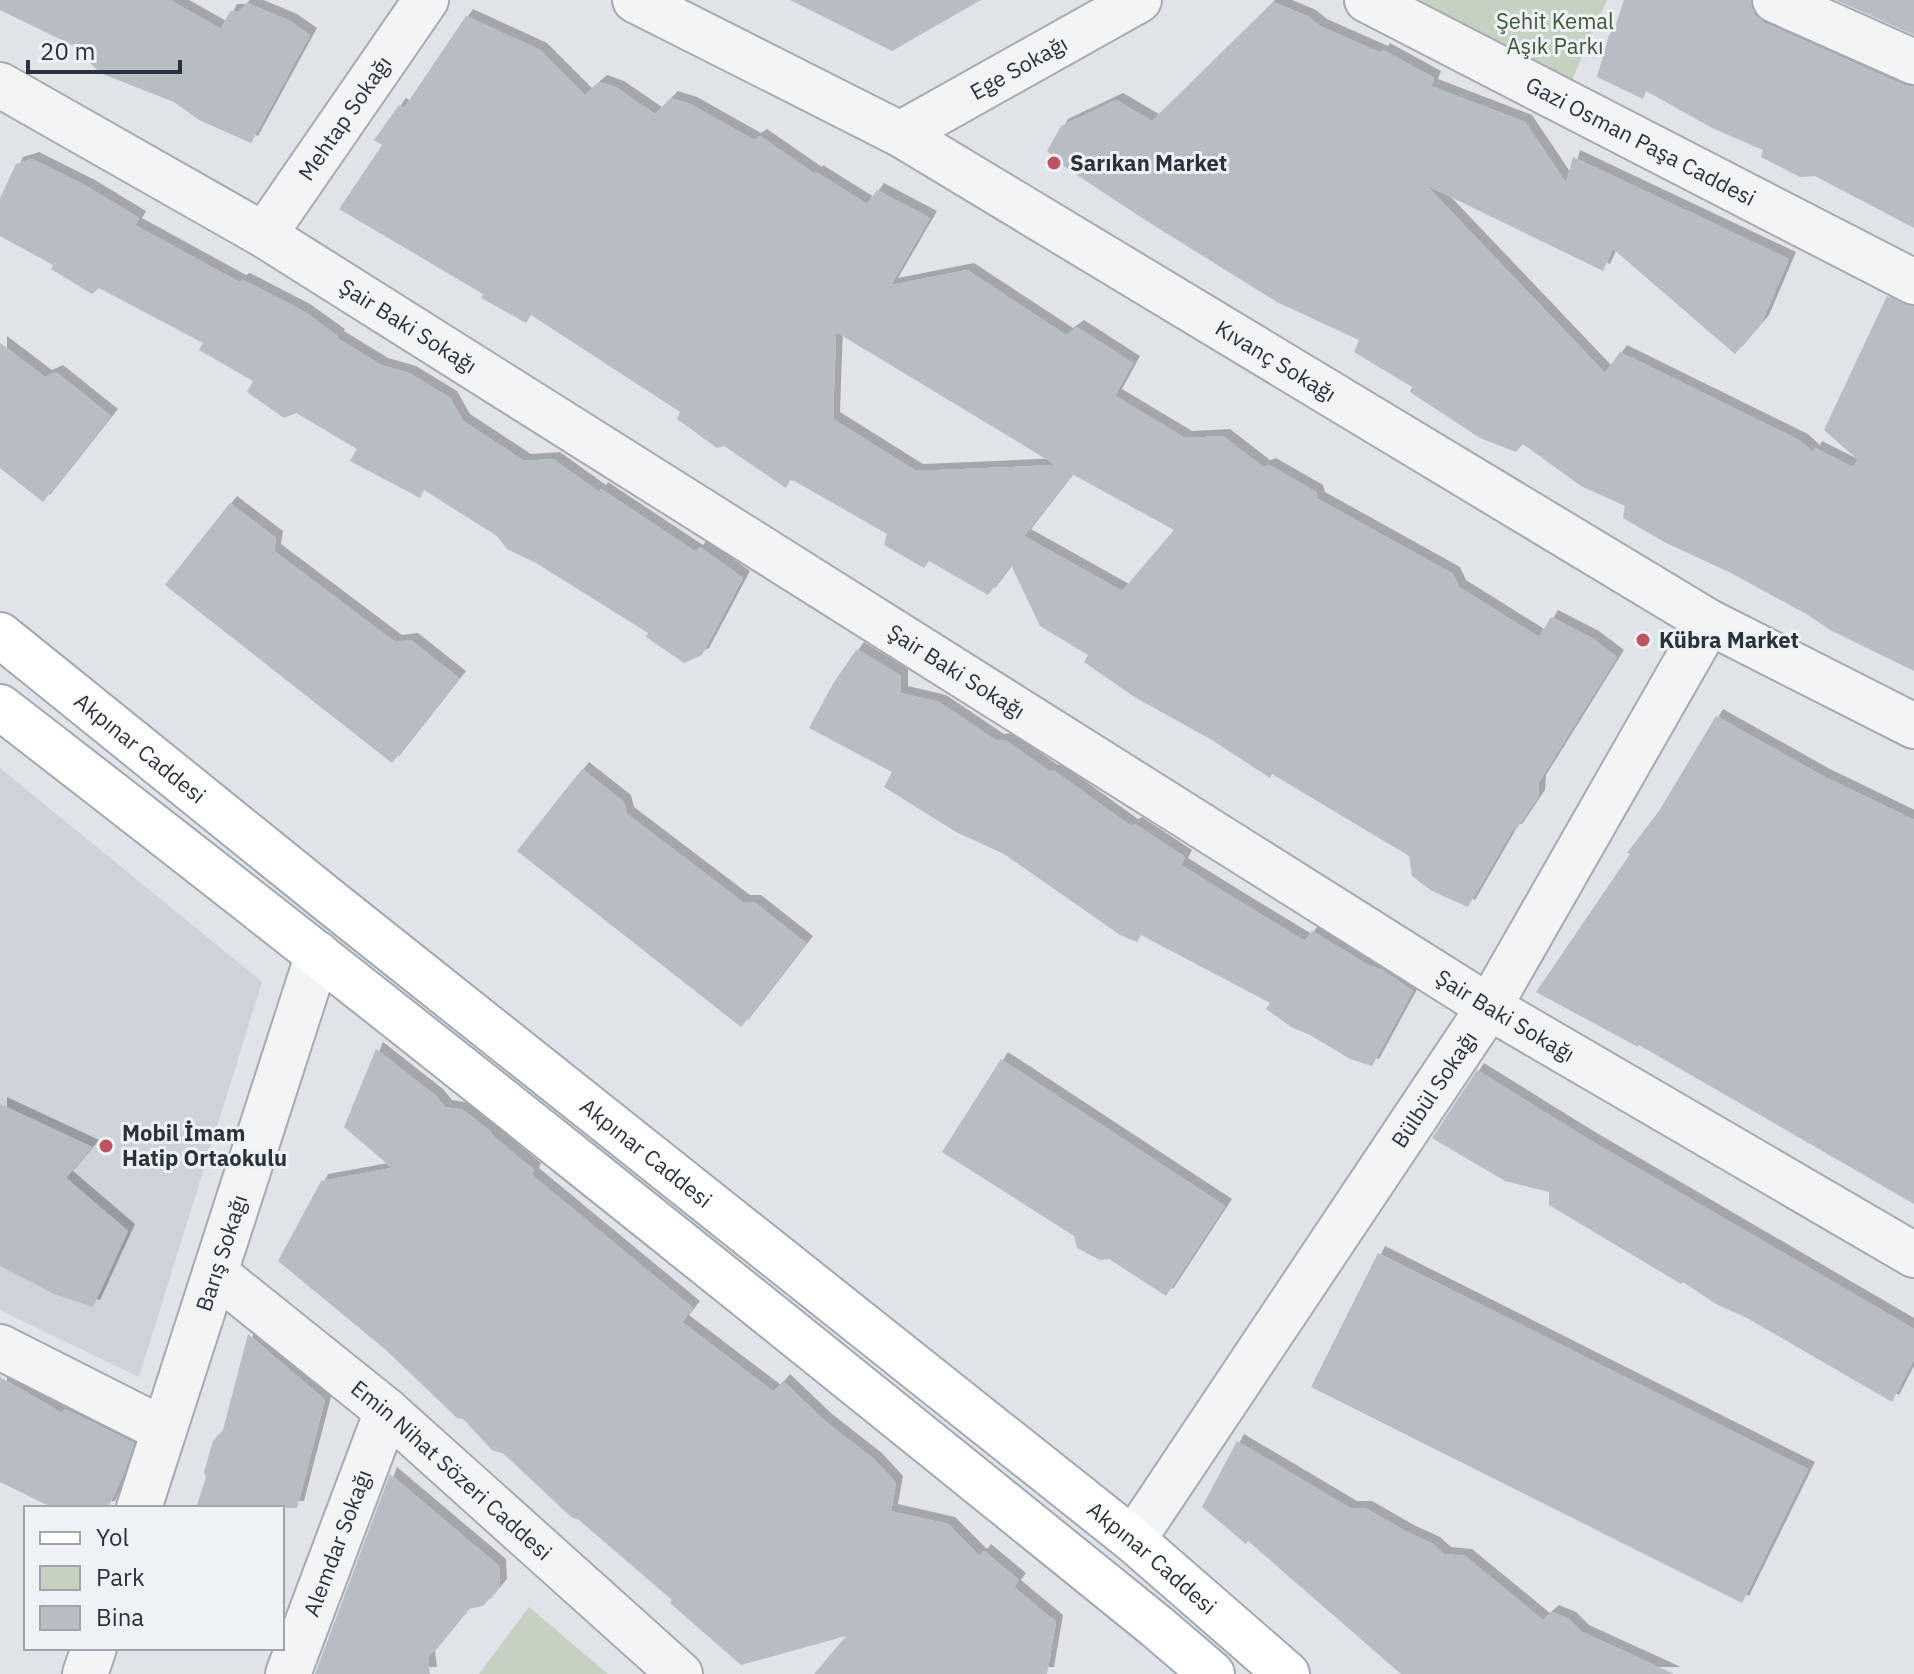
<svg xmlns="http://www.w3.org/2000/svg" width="1914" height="1674" font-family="'IBM Plex Sans',sans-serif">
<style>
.built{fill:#ced2d9}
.green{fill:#c6d1c2}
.building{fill:#b8bdc4;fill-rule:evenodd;filter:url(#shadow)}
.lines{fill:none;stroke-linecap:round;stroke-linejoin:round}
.minor-casing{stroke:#a6aab1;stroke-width:48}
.major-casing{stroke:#a1a8b2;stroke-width:48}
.minor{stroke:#f2f4f6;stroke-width:44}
.major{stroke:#fff;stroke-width:44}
.poi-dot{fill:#c05264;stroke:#eff2f5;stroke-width:3}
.labels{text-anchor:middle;stroke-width:6;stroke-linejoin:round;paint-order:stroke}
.park-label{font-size:22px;fill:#3f5739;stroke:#eff2f5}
.street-label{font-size:22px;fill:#2a323d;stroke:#eff2f5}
.poi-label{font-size:22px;font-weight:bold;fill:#2a323d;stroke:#eff2f5;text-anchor:start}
</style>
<defs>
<filter id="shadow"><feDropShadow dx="7" dy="-7" stdDeviation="0" flood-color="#0004"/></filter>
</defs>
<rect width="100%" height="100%" fill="#e0e3e8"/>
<polygon class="built" points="0,768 262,982 139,1377 0,1310"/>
<g class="green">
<polygon points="1413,0 1607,0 1572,80"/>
<polygon points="529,1607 608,1674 479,1674"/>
</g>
<g class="building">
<polygon points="0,0 170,0 221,29 230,11 239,11 247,3 290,21 310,35 251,143 199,120 174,102 100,73 74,46 0,10"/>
<polygon points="790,0 981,0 892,51"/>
<polygon points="1624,0 1750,0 1754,14 1765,23 1904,85 1914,87 1914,228 1815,176 1800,177 1761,157 1763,150 1712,128 1646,91 1643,99 1597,77 1609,35 1615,27"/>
<polygon points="1836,0 1914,0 1914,35"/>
<polygon points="1273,2 1309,17 1320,26 1381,53 1383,50 1434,78 1431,86 1525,122 1566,183 1573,157 1789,259 1762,322 1735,354 1613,249 1603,271 1426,185 1605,373 1620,352 1801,441 1813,452 1815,448 1853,467 1858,460 1824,430 1887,296 1914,307 1914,671 1830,630 1808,615 1731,573 1666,543 1623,518 1625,506 1581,486 1523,444 1516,452 1480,438 1410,392 1412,387 1354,352 1359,340 1277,302 1142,218 1065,167 1047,151 1061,126 1116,100 1152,121"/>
<path d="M466,16L540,50L585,95L600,82L617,88L655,114L671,98L690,104L754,140L760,136L815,174L816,172L867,204L877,190L930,218L891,285L967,270L1066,335L1077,327L1133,363L1115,396L1185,438L1223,436L1263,467L1269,465L1316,492L1318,499L1453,574L1459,587L1539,637L1551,617L1592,638L1617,657L1539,782L1538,797L1515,831H1512L1468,907L1432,891L1412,876L1409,856L1272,774L1270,778L1212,740L1136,698L1084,662L1088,655L1040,626L1011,565L988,595L929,561L924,568L884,545L887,534L791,479L786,488L724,446L717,448L677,419L680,412L531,315L526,323L481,298L483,294L339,209L382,145L374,140L399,105L404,108ZM836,332L1056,465L916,471L833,419ZM1072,474L1174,530L1122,591L1024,536Z"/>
<polygon points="32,159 88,187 139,218 135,225 239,282 243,280 303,311 338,336 337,338 381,365 409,373 450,398 463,421 524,461 553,459 599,492 601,489 696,552 700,547 743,578 702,655 684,663 646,637 648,633 536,563 507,549 497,536 424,490 420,498 350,461 357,449 296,413 284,418 247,392 253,381 199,350 203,343 99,288 92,294 51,269 53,265 0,236 0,198 16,164"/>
<polygon points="0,343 45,377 56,372 111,416 43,502 0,468"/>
<polygon points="230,503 276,538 274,551 395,642 411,640 459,678 392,763 165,585"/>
<polygon points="857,649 901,676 901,693 939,702 997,741 1005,740 1051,772 1053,770 1131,826 1135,824 1185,857 1181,865 1234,898 1305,941 1312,931 1368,965 1382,970 1413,991 1372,1066 1350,1059 1310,1035 1291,1027 1266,1009 1270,1003 1141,935 1137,942 1120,935 1004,854 956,832 884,787 892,772 809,728 834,682"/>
<polygon points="1716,716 1823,776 1914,820 1914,1204 1639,1045 1638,1047 1536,992 1630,854 1627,853 1659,811"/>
<polygon points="582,769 624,802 627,814 743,902 754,902 806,943 741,1027 517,851"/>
<polygon points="376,1049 436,1096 445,1107 463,1110 491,1132 492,1135 534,1170 532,1175 693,1308 682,1322 774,1392 783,1381 825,1421 875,1460 896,1483 891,1511 948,1524 980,1556 984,1551 1019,1580 1014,1587 1056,1622 1047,1674 814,1674 846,1636 741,1665 670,1603 672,1600 579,1520 571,1517 504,1454 492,1450 463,1419 457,1418 386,1350 278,1261 321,1181 392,1168 344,1127"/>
<polygon points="1001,1059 1225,1206 1166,1296 1109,1259 1100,1260 1077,1248 1074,1236 942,1152"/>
<polygon points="1477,1070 1588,1139 1914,1329 1914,1359 1892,1402 1747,1318 1716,1304 1683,1282 1681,1284 1549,1205 1549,1192 1505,1181 1432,1138"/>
<polygon points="0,1104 92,1147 66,1178 128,1231 93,1307 54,1294 0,1266"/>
<polygon points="1378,1253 1808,1469 1742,1603 1311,1387"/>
<polygon points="248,1334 325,1400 297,1508 196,1508 206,1477 204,1472 213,1441 223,1430"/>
<polygon points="0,1377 62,1413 65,1409 134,1443 124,1473 108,1508 53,1508 0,1482"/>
<polygon points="1237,1441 1350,1508 1365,1508 1407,1532 1433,1544 1444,1554 1465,1556 1543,1620 1552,1612 1569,1619 1582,1632 1674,1674 1401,1674 1248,1541 1246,1544 1202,1507"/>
<polygon points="390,1474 499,1566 500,1586 483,1606 468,1609 428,1658 430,1674 315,1674"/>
</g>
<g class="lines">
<defs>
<g id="minor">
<path id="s1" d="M635,0L900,134L1709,622L1914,726"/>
<path id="s2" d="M1367,0L1914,282"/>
<polyline points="1775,0 1914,62"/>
<path id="s3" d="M0,85L264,235L1489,1007L1914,1255"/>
<path id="s4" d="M900,134L1139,0"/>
<path id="s5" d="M264,235L426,0"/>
<path id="s6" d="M215,1273L387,1411L680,1674"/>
<polyline points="0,1347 164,1430"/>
<path id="s7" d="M139,1508L318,954"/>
<path id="s8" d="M1133,1540L1489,1007L1709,622"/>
<polyline points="85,1674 94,1648"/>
<path id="s9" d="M288,1674L387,1411"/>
</g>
<g id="major">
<path id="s10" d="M0,635L332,903L1133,1540L1287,1674"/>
<path d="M0,707C390,1008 773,1316 1156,1626L1212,1674"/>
</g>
</defs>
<use href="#minor" class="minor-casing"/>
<use href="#major" class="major-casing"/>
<use href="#minor" class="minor"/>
<use href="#major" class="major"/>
</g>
<g class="poi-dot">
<circle cx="1054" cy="163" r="8"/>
<circle cx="1643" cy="640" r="8"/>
<circle cx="106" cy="1146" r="8"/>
</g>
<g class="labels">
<g class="park-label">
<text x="1555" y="29">Şehit Kemal<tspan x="1555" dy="25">Aşık Parkı</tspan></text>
</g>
<g class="street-label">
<text dy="8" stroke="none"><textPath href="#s4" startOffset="136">Ege Sokağı</textPath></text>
<text dy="8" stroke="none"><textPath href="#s5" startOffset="142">Mehtap Sokağı</textPath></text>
<text dy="8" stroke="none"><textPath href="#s2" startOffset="308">Gazi Osman Paşa Caddesi</textPath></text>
<text dy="8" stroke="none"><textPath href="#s3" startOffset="474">Şair Baki Sokağı</textPath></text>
<text dy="8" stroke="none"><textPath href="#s1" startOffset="736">Kıvanç Sokağı</textPath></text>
<text dy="8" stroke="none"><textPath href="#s3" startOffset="1122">Şair Baki Sokağı</textPath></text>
<text dy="8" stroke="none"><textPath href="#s10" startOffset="180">Akpınar Caddesi</textPath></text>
<text dy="8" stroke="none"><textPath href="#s3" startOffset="1770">Şair Baki Sokağı</textPath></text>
<text dy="8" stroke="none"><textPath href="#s8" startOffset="542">Bülbül Sokağı</textPath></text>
<text dy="8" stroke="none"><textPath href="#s10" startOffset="828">Akpınar Caddesi</textPath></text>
<text dy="8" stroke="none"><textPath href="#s7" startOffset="268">Barış Sokağı</textPath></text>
<text dy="8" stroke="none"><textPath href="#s6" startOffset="308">Emin Nihat Sözeri Caddesi</textPath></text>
<text dy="8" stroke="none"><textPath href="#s9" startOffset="140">Alemdar Sokağı</textPath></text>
<text dy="8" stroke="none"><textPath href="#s10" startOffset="1476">Akpınar Caddesi</textPath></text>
</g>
<g class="poi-label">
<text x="1070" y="171">Sarıkan Market</text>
<text x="1659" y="648">Kübra Market</text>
<text x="122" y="1141">Mobil İmam<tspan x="122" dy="25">Hatip Ortaokulu</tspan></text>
</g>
</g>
<rect x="24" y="1506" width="260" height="144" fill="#eff2f5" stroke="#a0a5ab" stroke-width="2"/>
<rect x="40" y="1532" width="40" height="12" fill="#ffffff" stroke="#a0a5ab" stroke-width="2"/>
<text x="96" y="1546" font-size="24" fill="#2a323d">Yol</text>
<rect x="40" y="1566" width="40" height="24" fill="#c6d1c2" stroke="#a0a5ab" stroke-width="2"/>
<text x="96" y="1586" font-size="24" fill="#2a323d">Park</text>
<rect x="40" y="1606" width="40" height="24" fill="#b8bdc4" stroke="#a0a5ab" stroke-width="2"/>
<text x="96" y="1626" font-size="24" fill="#2a323d">Bina</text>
<path d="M28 60v12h152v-12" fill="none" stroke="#2a323d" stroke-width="4"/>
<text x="40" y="60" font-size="24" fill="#2a323d" stroke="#eff2f5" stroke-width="6" paint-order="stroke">20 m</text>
</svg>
